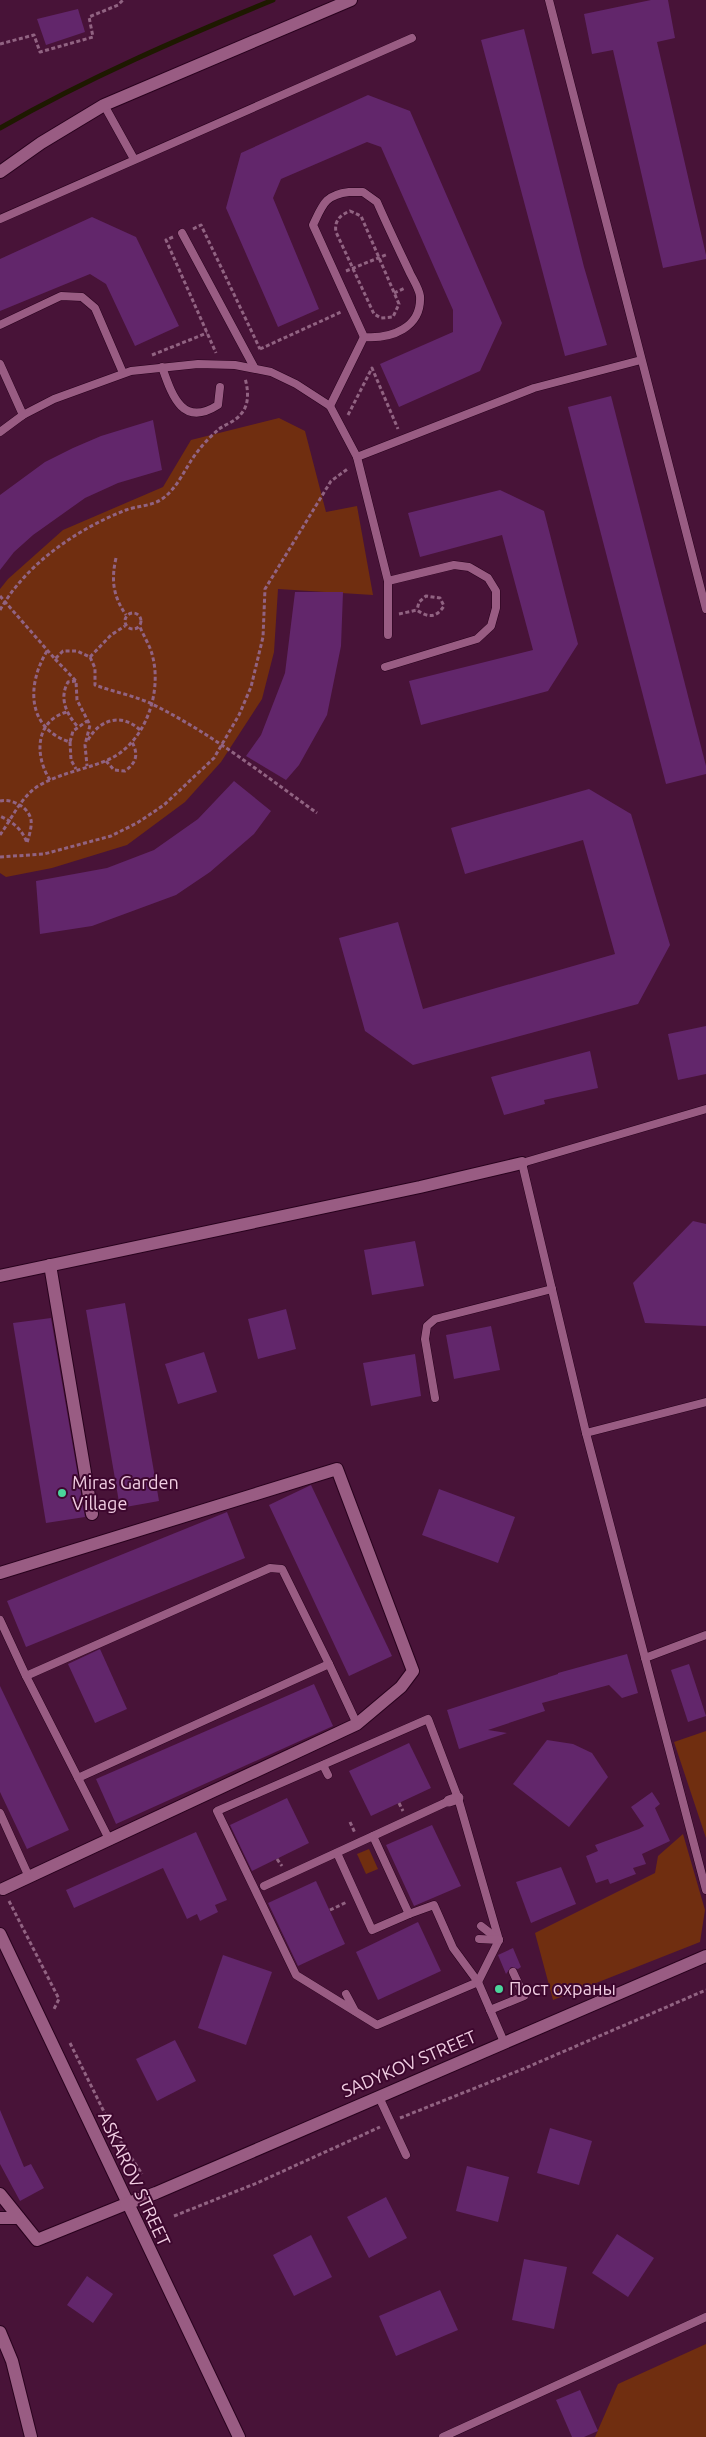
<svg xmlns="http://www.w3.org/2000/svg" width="706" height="2437" font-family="Ubuntu,sans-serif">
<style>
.green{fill:#702e10}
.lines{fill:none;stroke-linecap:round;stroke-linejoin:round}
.stream{stroke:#1e1900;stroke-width:5}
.building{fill:#62266b}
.service-casing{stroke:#28021d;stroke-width:9}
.pedestrian-casing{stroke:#28021d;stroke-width:12}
.minor-casing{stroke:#28021d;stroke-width:14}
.tertiary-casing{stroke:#28021d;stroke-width:14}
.path{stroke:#916382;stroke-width:3;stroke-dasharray:4 2.5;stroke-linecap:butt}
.service{stroke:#995c83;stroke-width:8}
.pedestrian{stroke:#995c83;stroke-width:11}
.minor{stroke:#995c83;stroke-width:12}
.tertiary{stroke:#995c83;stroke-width:12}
.poi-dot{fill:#4bd49b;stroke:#3d072e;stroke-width:2}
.labels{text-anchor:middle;stroke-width:4;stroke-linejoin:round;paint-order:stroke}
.poi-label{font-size:18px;fill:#f1cee3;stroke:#3d072e;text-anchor:start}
.street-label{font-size:18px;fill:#f1cee3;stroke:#3d072e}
</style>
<rect width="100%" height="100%" fill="#481338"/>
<g class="green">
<polygon points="279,418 305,431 326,512 357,506 373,595 278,589 274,652 262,699 221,762 185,802 127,845 52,868 6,877 0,873 0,589 8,579 63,530 163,487 191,440"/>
<polygon points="706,1731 706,1838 674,1742"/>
<polygon points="683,1834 705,1910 700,1942 553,2000 535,1933 655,1873 658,1856"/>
<polygon points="369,1849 378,1869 366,1874 357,1854"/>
<polygon points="706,2344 706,2437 595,2437 618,2384"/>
</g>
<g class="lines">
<path class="stream" d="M0,128C88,78 180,38 273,0"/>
</g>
<g class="building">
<polygon points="651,0 668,0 675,38 657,42 706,255 706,259 663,268 613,50 592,54 584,14"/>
<polygon points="78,9 85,32 46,45 37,19"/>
<polygon points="524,29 584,267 607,345 565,356 481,40"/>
<polygon points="368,95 410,111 502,323 480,371 399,407 380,364 453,332 453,310 381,147 367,142 281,179 273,198 319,309 278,327 226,208 241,153"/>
<polygon points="92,217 136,237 179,326 135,346 106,284 90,274 0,311 0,259"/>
<polygon points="611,396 706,766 706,774 666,784 568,407"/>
<polygon points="153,420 162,470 118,483 85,498 33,535 14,552 0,570 0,495 45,462 73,448 101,436"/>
<polygon points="500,490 544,511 578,644 548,691 421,725 409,681 533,650 502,535 420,557 408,513"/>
<polygon points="295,592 343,592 341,646 327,715 299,765 286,780 246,756 261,735 285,673"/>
<polygon points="234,781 271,811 254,834 210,872 176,895 92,926 40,934 36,881 107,868 154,850 198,819"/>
<polygon points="589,789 631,814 670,945 638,1004 413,1065 365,1031 339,938 398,922 423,1009 615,954 583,840 465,874 451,828"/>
<polygon points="706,1026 706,1074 678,1080 668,1034"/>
<polygon points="590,1051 598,1088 544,1100 545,1104 504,1115 491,1077"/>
<polygon points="693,1221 706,1224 706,1326 645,1323 633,1283"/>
<polygon points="415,1241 424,1286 372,1295 364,1250"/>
<polygon points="125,1303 159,1501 120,1508 86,1310"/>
<polygon points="286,1309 296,1349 258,1359 248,1319"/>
<polygon points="51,1318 85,1517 46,1523 13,1323"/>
<polygon points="491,1326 500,1370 454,1379 446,1335"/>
<polygon points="204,1352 217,1392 178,1404 165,1364"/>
<polygon points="415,1354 421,1396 371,1406 363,1363"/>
<polygon points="311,1485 392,1656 349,1676 269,1505"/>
<polygon points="439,1489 515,1517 498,1563 422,1535"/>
<polygon points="227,1512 245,1558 26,1647 7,1601"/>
<polygon points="100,1649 127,1709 95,1723 68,1664"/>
<polygon points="627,1654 638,1693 622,1698 609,1685 542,1703 545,1711 488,1730 507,1733 459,1749 447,1710 558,1674 558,1673"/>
<polygon points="689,1664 706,1716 688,1722 671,1670"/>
<polygon points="314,1684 333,1726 116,1824 96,1779"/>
<polygon points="0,1686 69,1830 27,1849 0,1792"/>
<polygon points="547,1740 573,1744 592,1753 608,1777 569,1827 513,1784"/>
<polygon points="409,1743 431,1788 371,1816 349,1771"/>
<polygon points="652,1792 660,1804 655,1808 670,1841 642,1854 646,1864 633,1868 636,1874 610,1884 608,1879 596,1883 586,1856 598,1851 595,1845 639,1829 644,1826 631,1807"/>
<polygon points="287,1798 309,1843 252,1871 230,1825"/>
<polygon points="432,1825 461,1886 414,1906 386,1845"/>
<polygon points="196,1832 227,1900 215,1905 218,1912 200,1921 197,1914 187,1919 163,1868 74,1908 66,1890"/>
<polygon points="561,1867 576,1904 531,1923 516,1882"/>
<polygon points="316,1881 345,1944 298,1966 268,1903"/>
<polygon points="418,1922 441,1971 378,2000 356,1952"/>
<polygon points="513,1948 521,1967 518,1969 511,1967 506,1974 498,1955"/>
<polygon points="223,1955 272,1972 246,2045 198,2028"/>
<polygon points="175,2040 196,2081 157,2101 136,2059"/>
<polygon points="0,2110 24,2167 31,2164 44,2188 20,2201 0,2164"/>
<polygon points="550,2128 592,2141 579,2185 537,2173"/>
<polygon points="467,2166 509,2177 498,2222 456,2211"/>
<polygon points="386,2197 407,2238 369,2258 347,2217"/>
<polygon points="617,2234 654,2258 628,2297 592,2273"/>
<polygon points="311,2235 332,2277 294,2296 273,2255"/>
<polygon points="524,2259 567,2267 554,2329 512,2320"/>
<polygon points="87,2276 113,2294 93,2323 67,2305"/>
<polygon points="440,2290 458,2330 396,2356 379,2316"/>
<polygon points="580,2390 598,2431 584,2437 572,2437 556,2400"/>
</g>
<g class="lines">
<defs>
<g id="service">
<polyline points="549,0 706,609"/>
<polyline points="104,105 134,159"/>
<path d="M349,192H363L377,202C387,225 398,248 409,271C412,278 419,288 420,296C422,328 391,339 364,337L313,225C323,204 325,195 349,192Z"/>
<polyline points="0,219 412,38"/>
<polyline points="182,233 254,367"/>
<polyline points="0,325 61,296 82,297 95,308 123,373"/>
<polyline points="0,364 23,415"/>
<path d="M162,367C172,395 182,428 218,405L220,387"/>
<polyline points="330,406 364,337"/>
<polyline points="0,432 23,415 54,399 131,371 198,364 235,365 271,372 296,384 330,406 357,457 388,581 388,635"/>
<polyline points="357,457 534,388 641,360"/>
<polyline points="385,667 477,639 491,626 496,608 496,591 488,578 469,567 454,565 388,581"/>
<polyline points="706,1109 522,1163 586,1433 706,1890"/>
<polyline points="435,1398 425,1339 427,1326 435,1319 552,1289"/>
<polyline points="586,1433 706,1402"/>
<polyline points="0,1620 26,1676 270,1568 282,1569 329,1664 78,1778 110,1841"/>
<polyline points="645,1658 706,1635"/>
<polyline points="329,1664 357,1724"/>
<polyline points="26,1676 78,1778"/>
<polygon points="428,1719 458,1798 499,1940 478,1982 377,2025 296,1975 217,1811"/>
<polyline points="323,1765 328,1775"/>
<polyline points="449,1801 373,1836 409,1914 434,1905 453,1948 478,1982 504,2042"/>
<polyline points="0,1813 29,1877"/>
<polyline points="337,1853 372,1930 409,1914"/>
<polyline points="264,1886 373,1836"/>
<polyline points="481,1926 499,1940"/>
<polyline points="479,1939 499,1940"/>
<polyline points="346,1994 355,2011"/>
<polyline points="490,2010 524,1996 513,1972"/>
<polyline points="379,2097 406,2155"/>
<polyline points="443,2437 706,2317"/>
</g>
<polyline id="pedestrian" points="449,1801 458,1798"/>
<g id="minor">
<polyline points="0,172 41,143 104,105 351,0"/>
<polyline points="50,1265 92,1514"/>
<polyline points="0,1276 420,1187 522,1163"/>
<polyline points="0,1573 337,1469 413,1671 401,1687 357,1724 3,1889"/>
<polyline points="0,2194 37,2240 126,2204"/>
<polyline points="0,2218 19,2218"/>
<polyline points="0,2332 12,2361 31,2437"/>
</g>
<g id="tertiary">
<polyline points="0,1934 239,2437"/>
<polyline points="126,2204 156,2193 706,1956"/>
</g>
</defs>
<use href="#service" class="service-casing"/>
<use href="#pedestrian" class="pedestrian-casing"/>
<use href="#minor" class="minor-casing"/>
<use href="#tertiary" class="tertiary-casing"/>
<g class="path">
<polyline points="0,44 34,35 40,52 93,37 89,17 118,5 123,0"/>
<path d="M350,211L361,216L399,304L393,317L381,318L374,314L336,232C334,221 340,215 350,211Z"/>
<polyline points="193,229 201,225 260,349"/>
<polyline points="173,237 166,240 216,353"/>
<polyline points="346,271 388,254"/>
<polyline points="394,293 405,288"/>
<polyline points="260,349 341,312"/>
<polyline points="152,355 207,333"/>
<polyline points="348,415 372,368 398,429"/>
<path d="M116,558C111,580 113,596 126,615"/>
<path d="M0,596L55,659L63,651H77L90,657L95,668V685C114,692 136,696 154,705C212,734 264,775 317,813"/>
<path d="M0,610C26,564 77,529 126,510C137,506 152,506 162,499C179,487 185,467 198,451C204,443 212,435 219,429C226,424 236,421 241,414C250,404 248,389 245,378"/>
<circle cx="133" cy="621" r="8"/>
<path d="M399,614L417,610C428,618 436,618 444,606L440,598L426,596L419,602L417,610"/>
<path d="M47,651C27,684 26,728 70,742L73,731L87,721"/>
<polyline points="90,657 111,635 125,626"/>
<polyline points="55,659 76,681 77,700 90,725 85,745 87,766"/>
<path d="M76,681L68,682C59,698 66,713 77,726"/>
<path d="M88,740C99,720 121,712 140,730"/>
<polyline points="70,742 71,760 76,769"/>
<path d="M106,761L114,770L125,771C136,763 139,755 132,742"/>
<path d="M50,780C35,757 34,721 67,712"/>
<path d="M0,801C11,798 29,807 31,820C32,827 29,836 27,843C22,829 13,822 0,816"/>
<path d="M0,835C12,818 22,795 40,785C61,773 83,770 105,761C143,747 162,696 153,658C151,647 144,637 140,627"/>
<polyline points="0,857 44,854 111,836 137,823 164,805 214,758 239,715 251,687 263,637 265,589 331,481 349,468"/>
<polyline points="399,1803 403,1811"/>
<polyline points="350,1822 355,1833"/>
<polyline points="277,1859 282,1866"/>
<polyline points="9,1901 59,1999 53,2011"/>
<polyline points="330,1910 347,1902"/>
<polyline points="70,2043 113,2130 142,2174"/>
<polyline points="400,2118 523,2069 706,1990"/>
<polyline points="174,2216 257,2183 380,2127"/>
</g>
<use href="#service" class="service"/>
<use href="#pedestrian" class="pedestrian"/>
<use href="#minor" class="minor"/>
<use href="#tertiary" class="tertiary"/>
</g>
<g class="poi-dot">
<circle cx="62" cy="1493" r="5"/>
<circle cx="499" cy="1989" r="5"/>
</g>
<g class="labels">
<g class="poi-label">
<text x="72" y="1489">Miras Garden<tspan x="72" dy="21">Village</tspan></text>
<text x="509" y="1995">Пост охраны</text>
</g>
<g class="street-label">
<text transform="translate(409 2064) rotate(-23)" y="6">SADYKOV STREET</text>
<text transform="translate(134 2179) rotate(65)" y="6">ASKAROV STREET</text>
</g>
</g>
</svg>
